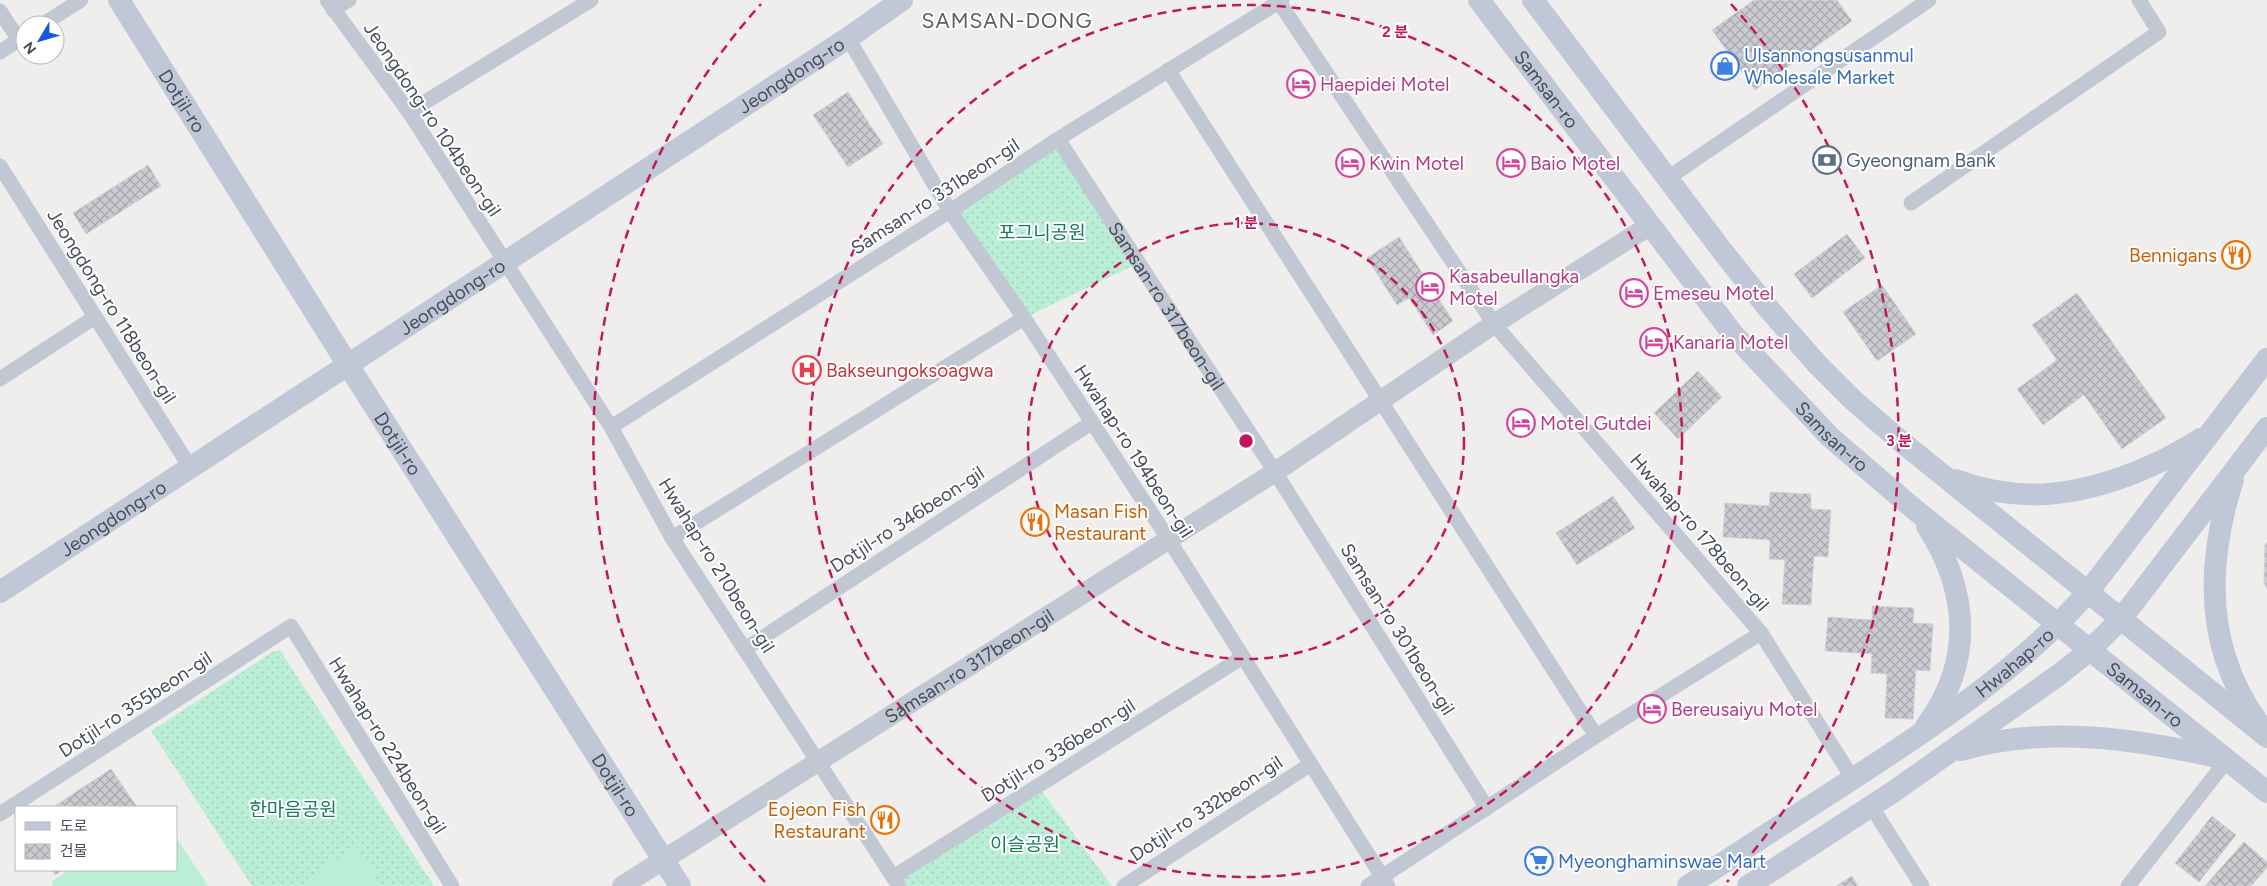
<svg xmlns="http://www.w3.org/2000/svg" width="2267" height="886" font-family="Figtree,'Noto Sans KR',sans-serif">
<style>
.grass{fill:url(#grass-dots)}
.pitch{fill:#bbeed6}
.building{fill:url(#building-cross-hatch);stroke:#d2d3d9}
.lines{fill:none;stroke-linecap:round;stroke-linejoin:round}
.minor{stroke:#c1c8d3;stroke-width:15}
.tertiary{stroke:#c1c8d3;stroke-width:20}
.secondary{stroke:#c0c8d7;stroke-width:22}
.ring{fill:none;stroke:#c2185b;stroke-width:2.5;stroke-dasharray:9 6}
.labels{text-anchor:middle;stroke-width:4;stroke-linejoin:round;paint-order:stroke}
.shop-label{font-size:19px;fill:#366cbe;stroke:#fff;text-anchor:start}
.street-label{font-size:19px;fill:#464e5b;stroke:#fff}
.hotel-label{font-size:19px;fill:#b23c85;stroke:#fff;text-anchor:start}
.service-label{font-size:19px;fill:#4e5e75;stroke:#fff;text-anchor:start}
.park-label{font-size:19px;fill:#177c57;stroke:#fff}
.food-label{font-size:19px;fill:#c56008;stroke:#fff;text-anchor:end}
.health-label{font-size:19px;fill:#be3a42;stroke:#fff;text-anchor:start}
.quarter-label{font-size:21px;letter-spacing:1px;fill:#5a5d63;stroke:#fff}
.centre{fill:#c2185b;stroke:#fff;stroke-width:2.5}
.ring-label{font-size:15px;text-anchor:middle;font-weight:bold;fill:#c2185b;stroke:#fff;stroke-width:4;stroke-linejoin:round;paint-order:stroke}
</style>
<defs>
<pattern id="grass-dots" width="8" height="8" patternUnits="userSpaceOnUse" patternTransform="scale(1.25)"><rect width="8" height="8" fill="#bbeed6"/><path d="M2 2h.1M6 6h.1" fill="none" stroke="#a2ceba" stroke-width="1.8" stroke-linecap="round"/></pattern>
<pattern id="building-cross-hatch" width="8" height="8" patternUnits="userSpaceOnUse" patternTransform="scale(1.25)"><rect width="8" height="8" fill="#caccd2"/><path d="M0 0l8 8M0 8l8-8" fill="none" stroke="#a6a8ad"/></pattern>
</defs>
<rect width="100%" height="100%" fill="#f0eeed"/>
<g class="grass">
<polygon points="1058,139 1139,263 1024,318 950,211"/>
<polygon points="280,650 434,886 252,886 151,731 274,651"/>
<polygon points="1038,786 1112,886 899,886 893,877"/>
</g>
<g class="pitch">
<polygon points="176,837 208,886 53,886 51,882 69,870 176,870"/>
<polygon points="356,846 381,886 313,886 308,877"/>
</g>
<g class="building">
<polygon points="1754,0 1837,0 1852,21 1755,90 1712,30"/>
<polygon points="848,92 883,144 848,167 813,115"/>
<polygon points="148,165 161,186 86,234 73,213"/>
<polygon points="1847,234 1865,258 1812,298 1794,274"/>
<polygon points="1399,237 1453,321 1433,335 1409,298 1397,305 1367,258"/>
<polygon points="1882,285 1916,334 1877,361 1843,312"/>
<polygon points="2077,293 2166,418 2122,449 2084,395 2043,425 2017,389 2057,360 2032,325"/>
<polygon points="1698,371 1722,397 1678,439 1654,413"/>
<polygon points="1770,492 1811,494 1811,509 1831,510 1828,557 1814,556 1811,605 1782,604 1785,560 1769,559 1770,540 1723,537 1725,503 1769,506"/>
<polygon points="1613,496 1635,528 1577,565 1556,533"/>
<polygon points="2267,542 2267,589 2264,583 2265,545"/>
<polygon points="1872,606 1914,608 1913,623 1933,624 1930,671 1916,670 1913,719 1885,718 1887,674 1871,673 1872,654 1825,651 1828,617 1872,620"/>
<polygon points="111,769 137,807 53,807"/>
<polygon points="2212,816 2236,835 2199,882 2175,863"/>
<polygon points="2244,842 2267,862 2267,868 2251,886 2205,886"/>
<polygon points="52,870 63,870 55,875"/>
<polygon points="1852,876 1858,886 1836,886"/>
</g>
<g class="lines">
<g class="minor">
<polyline points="327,0 409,112 611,427 672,538 899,886"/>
<polyline points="1279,2 1494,324 1761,633 1853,779"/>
<polyline points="333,10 349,0"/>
<polyline points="0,11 19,40"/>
<polyline points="42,25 81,0"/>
<polyline points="848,38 950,211 1024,318 1169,540 1388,886"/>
<polyline points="0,52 25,36"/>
<polyline points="1168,70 1596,736"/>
<polyline points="409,112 591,0"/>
<path id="s1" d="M1058,139L1275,472L1487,808"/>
<polyline points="0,166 190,467"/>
<polyline points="1668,178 1929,0"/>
<polyline points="1911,203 2159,32 2139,0"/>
<polyline points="0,379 95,317"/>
<polyline points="611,427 950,211 1058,139 1282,0"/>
<polyline points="672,538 1024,318"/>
<polyline points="745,649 1091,423"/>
<polyline points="1871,806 1922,886"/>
<polyline points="0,814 291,626 452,886"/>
<polyline points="893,877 1243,657"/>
<polyline points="1124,886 1311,764"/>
<polyline points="1368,886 1596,736 1761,633"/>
<polyline points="2128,886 2227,760"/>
</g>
<path class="tertiary" id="s2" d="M622,886L1275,472L1494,324L1649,226"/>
<g class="secondary">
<path id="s3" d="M119,0L348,365L680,886"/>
<path id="s4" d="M1479,0L1733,334L1830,437L1914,509L2267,792"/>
<polyline points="1533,0 1723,252 1768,308 1817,364 1854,401 1903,443 2267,737"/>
<path d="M1956,480C2020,504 2077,496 2139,471C2160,462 2181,452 2200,439"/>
<path d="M2233,480C2206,563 2205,648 2257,721"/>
<path id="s5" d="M0,592L848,38L902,0"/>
<path d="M1926,726C1974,662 1969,591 1927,526"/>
<path d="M1961,750C2044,725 2138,739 2221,758"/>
<path id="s6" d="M1688,886C1744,849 1800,813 1857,776C1940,722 2021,668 2088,592L2267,359"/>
<polyline points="1748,886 1893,792 2060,674 2090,650 2121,619 2267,428"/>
</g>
</g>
<g class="ring">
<circle cx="1246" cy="441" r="218"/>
<circle cx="1246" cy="441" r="436"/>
<path d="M765 882A653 653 0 0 1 761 4M1731 4A653 653 0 0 1 1727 882"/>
</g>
<defs>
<symbol id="shop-ring" viewBox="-11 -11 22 22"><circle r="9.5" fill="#fff" stroke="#3f7fe0" stroke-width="1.5"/><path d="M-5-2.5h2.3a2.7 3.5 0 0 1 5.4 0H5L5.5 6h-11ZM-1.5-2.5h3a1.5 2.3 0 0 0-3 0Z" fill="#3f7fe0"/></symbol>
<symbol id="hotel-ring" viewBox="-11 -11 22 22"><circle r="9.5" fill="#fff" stroke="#d1479c" stroke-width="1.5"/><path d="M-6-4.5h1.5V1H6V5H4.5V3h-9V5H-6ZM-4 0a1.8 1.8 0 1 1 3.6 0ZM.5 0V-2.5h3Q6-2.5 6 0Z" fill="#d1479c"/></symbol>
<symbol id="bank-ring" viewBox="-11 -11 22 22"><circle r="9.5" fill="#fff" stroke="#5c6f8a" stroke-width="1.5"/><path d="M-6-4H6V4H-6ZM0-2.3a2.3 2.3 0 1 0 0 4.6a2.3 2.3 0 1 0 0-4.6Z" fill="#5c6f8a"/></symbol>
<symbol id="restaurant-ring" viewBox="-11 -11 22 22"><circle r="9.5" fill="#fff" stroke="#e8710a" stroke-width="1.5"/><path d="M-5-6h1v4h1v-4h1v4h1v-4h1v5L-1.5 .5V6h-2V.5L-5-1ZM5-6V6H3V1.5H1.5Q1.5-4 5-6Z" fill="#e8710a"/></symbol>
<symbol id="hospital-ring" viewBox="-11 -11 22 22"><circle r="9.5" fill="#fff" stroke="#e0444e" stroke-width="1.5"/><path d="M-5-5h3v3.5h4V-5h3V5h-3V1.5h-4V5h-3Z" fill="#e0444e"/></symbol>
<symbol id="supermarket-ring" viewBox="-11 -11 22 22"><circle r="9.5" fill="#fff" stroke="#3f7fe0" stroke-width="1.5"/><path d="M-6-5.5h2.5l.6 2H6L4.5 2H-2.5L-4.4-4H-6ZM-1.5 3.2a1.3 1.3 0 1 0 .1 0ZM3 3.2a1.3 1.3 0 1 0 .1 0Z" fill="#3f7fe0"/></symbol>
</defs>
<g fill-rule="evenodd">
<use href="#shop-ring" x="1709" y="50" width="32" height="32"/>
<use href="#hotel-ring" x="1285" y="68" width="32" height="32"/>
<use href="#bank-ring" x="1811" y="144" width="32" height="32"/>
<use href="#hotel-ring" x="1334" y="147" width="32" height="32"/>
<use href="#hotel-ring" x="1495" y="147" width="32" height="32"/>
<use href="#restaurant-ring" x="2220" y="239" width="32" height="32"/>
<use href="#hotel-ring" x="1414" y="271" width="32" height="32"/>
<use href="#hotel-ring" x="1618" y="277" width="32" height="32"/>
<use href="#hotel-ring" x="1638" y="326" width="32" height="32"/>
<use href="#hospital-ring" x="791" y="354" width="32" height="32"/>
<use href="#hotel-ring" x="1505" y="407" width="32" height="32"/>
<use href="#restaurant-ring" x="1019" y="506" width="32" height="32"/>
<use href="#hotel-ring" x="1636" y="693" width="32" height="32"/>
<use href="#restaurant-ring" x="869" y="804" width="32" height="32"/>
<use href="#supermarket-ring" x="1523" y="845" width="32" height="32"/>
</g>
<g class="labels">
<g class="shop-label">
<text x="1744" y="62">Ulsannongsusanmul<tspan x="1744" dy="22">Wholesale Market</tspan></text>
<text x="1558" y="868">Myeonghaminswae Mart</text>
</g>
<g class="street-label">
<text dy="7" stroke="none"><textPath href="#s5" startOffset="945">Jeongdong-ro</textPath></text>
<text dy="7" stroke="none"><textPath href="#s4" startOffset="112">Samsan-ro</textPath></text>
<text dy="7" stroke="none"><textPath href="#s3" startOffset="119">Dotjil-ro</textPath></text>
<text transform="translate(433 119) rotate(56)" y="7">Jeongdong-ro 104beon-gil</text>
<text transform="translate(935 196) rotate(-33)" y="7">Samsan-ro 331beon-gil</text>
<text dy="7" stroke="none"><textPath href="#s5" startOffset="540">Jeongdong-ro</textPath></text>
<text transform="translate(112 306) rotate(58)" y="7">Jeongdong-ro 118beon-gil</text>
<text dy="7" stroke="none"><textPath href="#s1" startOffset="199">Samsan-ro 317beon-gil</textPath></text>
<text dy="7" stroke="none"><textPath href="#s4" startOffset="562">Samsan-ro</textPath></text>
<text dy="7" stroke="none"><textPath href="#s3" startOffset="524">Dotjil-ro</textPath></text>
<text transform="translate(1134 451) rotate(57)" y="7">Hwahap-ro 194beon-gil</text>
<text dy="7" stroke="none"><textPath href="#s5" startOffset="135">Jeongdong-ro</textPath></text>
<text transform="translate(907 519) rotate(-33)" y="7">Dotjil-ro 346beon-gil</text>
<text transform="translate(1700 532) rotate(49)" y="7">Hwahap-ro 178beon-gil</text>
<text transform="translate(717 565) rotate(58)" y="7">Hwahap-ro 210beon-gil</text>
<text transform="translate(1398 629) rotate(58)" y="7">Samsan-ro 301beon-gil</text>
<text dy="7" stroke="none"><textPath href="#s6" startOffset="396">Hwahap-ro</textPath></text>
<text dy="7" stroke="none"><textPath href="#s2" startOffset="411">Samsan-ro 317beon-gil</textPath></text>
<text dy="7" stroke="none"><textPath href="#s4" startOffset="968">Samsan-ro</textPath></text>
<text transform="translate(135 704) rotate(-33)" y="7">Dotjil-ro 355beon-gil</text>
<text transform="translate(388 745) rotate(58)" y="7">Hwahap-ro 224beon-gil</text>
<text transform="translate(1058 750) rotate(-32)" y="7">Dotjil-ro 336beon-gil</text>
<text dy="7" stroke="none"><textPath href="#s3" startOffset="929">Dotjil-ro</textPath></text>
<text transform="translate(1206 808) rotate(-33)" y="7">Dotjil-ro 332beon-gil</text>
</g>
<g class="hotel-label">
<text x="1320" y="91">Haepidei Motel</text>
<text x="1369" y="170">Kwin Motel</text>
<text x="1530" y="170">Baio Motel</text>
<text x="1449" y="283">Kasabeullangka<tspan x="1449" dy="22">Motel</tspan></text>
<text x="1653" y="300">Emeseu Motel</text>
<text x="1673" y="349">Kanaria Motel</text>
<text x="1540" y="430">Motel Gutdei</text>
<text x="1671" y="716">Bereusaiyu Motel</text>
</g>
<g class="service-label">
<text x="1846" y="167">Gyeongnam Bank</text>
</g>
<g class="park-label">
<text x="1042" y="239">포그니공원</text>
<text x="293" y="816">한마음공원</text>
<text x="1025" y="851">이슬공원</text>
</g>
<g class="food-label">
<text x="2217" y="262">Bennigans</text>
<text x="1054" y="518" text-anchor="start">Masan Fish<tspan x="1054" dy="22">Restaurant</tspan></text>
<text x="866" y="816">Eojeon Fish<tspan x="866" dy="22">Restaurant</tspan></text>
</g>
<g class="health-label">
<text x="826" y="377">Bakseungoksoagwa</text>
</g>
<g class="quarter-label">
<text x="1007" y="28">SAMSAN-DONG</text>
</g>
</g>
<circle cx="1246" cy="441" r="8" class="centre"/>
<g class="ring-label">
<text x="1395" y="37">2 분</text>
<text x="1246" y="228">1 분</text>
<text x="1899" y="446">3 분</text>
</g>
<rect x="15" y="806" width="162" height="65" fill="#ffffff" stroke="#b5b8bd"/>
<rect x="25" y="822" width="25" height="8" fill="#c0c8d7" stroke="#b5b8bd"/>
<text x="60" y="831" font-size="15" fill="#464e5b">도로</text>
<rect x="25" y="844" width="25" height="15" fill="url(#building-cross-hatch)" stroke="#b5b8bd"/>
<text x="60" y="856" font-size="15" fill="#464e5b">건물</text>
<g transform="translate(40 40) rotate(232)"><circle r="24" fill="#ffffff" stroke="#b5b8bd"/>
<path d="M0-4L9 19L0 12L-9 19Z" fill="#1a56de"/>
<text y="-8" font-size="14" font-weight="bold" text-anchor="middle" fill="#464e5b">N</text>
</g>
</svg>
